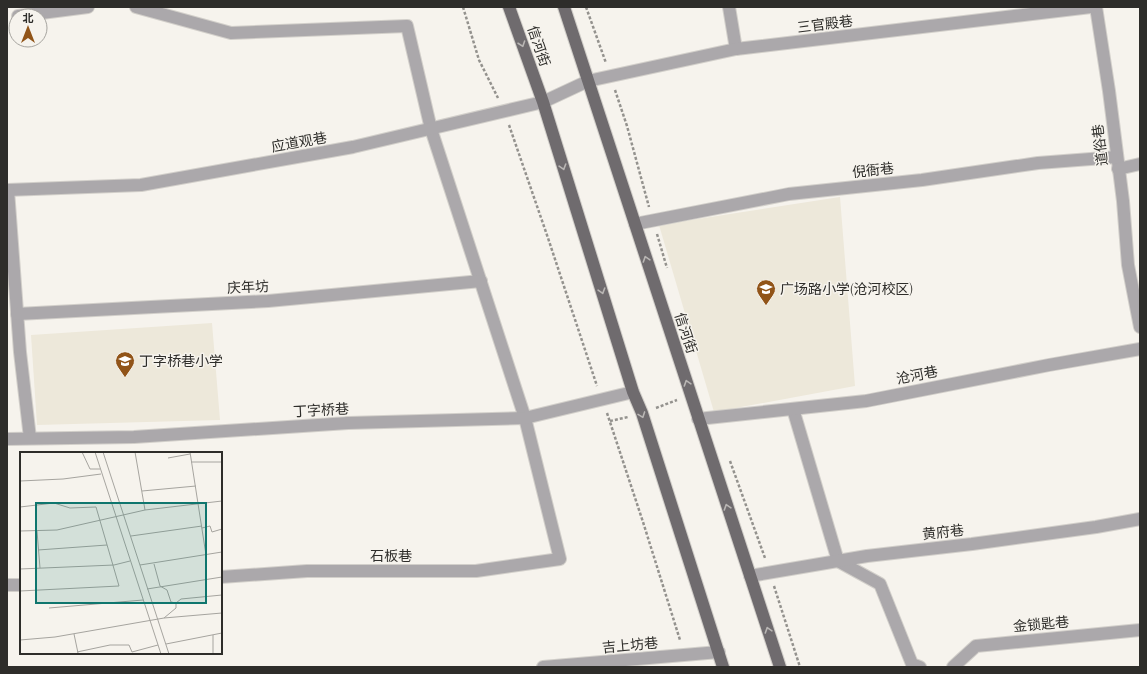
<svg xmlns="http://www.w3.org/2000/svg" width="1147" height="674" font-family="Spectral,'Noto Sans SC',serif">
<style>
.built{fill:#ede8da}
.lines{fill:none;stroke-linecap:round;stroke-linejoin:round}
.minor-casing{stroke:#d2cfca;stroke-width:14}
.major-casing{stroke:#d2cfca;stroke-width:14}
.path{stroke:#94928e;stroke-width:2.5;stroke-dasharray:3 2;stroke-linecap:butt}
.minor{stroke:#aba8ab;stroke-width:12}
.major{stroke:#6f6b6e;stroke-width:12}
.oneway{stroke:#b9b6b4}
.labels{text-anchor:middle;stroke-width:3;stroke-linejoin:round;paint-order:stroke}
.street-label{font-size:14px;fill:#2e2d2a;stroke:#f6f3ed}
.poi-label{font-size:14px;fill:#2e2d2a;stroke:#f6f3ed;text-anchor:start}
.inset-road{fill:none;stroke:#a6a49f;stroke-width:1}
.view{fill:#0f766e;fill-opacity:0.15;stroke:#0f766e;stroke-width:2}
.inset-edge{fill:none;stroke:#2e2d2a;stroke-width:2}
</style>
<rect width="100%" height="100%" fill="#f6f3ed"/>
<g class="built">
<polygon points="840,197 855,386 714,412 659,225"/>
<polygon points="212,323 220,420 37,425 31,335"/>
</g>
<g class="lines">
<defs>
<g id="minor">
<polyline points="136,7 231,33 407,26 431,129 525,418 560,559 476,571 307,571 221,577"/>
<polyline points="729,7 736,49"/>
<polyline points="1096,7 1109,91 1123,201 1128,265 1140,327"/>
<polyline points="18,16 88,7"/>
<polyline points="1118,169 1140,164"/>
<polyline points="7,190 141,185 353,147 543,102 588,81 736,49 1091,7"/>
<polyline points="8,190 20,352 30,438"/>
<polyline points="635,224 789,194 922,180 1038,163 1117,157"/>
<polyline points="17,314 268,301 481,281"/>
<polyline points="793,409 838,561 880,584 912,664 920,667"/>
<polyline points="698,419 866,401 1049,365 1140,349"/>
<polyline points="7,439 134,437 348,423 525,418 633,392"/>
<polyline points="750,576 867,556 972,544 1096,527 1140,519"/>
<polyline points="7,585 21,585"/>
<polyline points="543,667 719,652"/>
<polyline points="953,667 976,646 1140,630"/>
</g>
<g id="major">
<polyline points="509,7 543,102 633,392 642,413 723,667"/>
<polyline points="564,7 780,667"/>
</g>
</defs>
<use href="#minor" class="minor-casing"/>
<use href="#major" class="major-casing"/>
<g class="path">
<polyline points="463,7 479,60 498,98"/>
<polyline points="586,7 606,63"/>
<polyline points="615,90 627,126 649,207"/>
<polyline points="509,125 548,238 597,386"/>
<polyline points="657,234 667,268"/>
<polyline points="656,408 677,400"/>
<polyline points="607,413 643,522 680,640"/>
<polyline points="610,421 628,417"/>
<polyline points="730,461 765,558"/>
<polyline points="774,586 800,667"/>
</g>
<use href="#minor" class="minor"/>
<use href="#major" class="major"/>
</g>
<defs><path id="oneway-chevron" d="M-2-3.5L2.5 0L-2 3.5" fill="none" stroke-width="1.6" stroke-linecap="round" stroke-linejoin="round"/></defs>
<g class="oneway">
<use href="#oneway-chevron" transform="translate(522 44) rotate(71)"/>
<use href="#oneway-chevron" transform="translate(563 167) rotate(73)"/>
<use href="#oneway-chevron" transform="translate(646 259) rotate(-108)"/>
<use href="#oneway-chevron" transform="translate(602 291) rotate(73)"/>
<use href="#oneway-chevron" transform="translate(687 383) rotate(-108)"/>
<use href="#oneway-chevron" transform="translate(642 415) rotate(70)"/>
<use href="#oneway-chevron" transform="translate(727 507) rotate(-108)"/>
<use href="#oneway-chevron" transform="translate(768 630) rotate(-108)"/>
</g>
<defs>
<symbol id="school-pin" viewBox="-11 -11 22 30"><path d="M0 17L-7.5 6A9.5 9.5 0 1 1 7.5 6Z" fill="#915418" stroke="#f6f3ed"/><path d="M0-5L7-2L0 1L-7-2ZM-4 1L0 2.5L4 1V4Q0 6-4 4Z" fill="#fff"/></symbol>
</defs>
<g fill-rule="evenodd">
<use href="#school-pin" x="755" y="278" width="22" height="30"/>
<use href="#school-pin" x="114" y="350" width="22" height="30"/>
</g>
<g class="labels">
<g class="street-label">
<text transform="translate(825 24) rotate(-7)" y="5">三官殿巷</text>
<text transform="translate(539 46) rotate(71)" y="5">信河街</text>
<text transform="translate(299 142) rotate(-10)" y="5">应道观巷</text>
<text transform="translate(1100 145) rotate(-97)" y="5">道俗巷</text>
<text transform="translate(873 170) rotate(-6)" y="5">倪衙巷</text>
<text transform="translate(248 287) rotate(-3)" y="5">庆年坊</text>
<text transform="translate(686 333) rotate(72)" y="5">信河街</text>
<text transform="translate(917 375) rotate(-11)" y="5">沧河巷</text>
<text transform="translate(321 410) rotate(-3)" y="5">丁字桥巷</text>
<text transform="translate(943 532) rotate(-6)" y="5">黄府巷</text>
<text x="391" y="561">石板巷</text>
<text transform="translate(1041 624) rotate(-5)" y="5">金锁匙巷</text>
<text transform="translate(630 645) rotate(-5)" y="5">吉上坊巷</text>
</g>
<g class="poi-label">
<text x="780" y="294">广场路小学(沧河校区)</text>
<text x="139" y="366">丁字桥巷小学</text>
</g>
</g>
<g transform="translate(20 452)">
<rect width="202" height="202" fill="#f6f3ed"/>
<path class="inset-road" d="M62,0L70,17H80M75,0L141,202M83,0L149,202M115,0L125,58M170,0L186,103M148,6L170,2M171,10H202M0,29L43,27L81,22M122,39L176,34M0,55L34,51L50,56L76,55L99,134L0,139M182,76L190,74L192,80L202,77M0,79L37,78L125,58L202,49M17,79L20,116M111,84L182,74M18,98L87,93M134,112L140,134L147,138L151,150L156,151V156L144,166M120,113L202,100M0,117L94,113L110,109M127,137L202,125M156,151L161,147L202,143M29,156L123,148M54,182L58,201M0,188L35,185L144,166L202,161M146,192L202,181M57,200L90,193H109L112,200L138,193M193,202V183"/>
<path class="view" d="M16,51H186V151H16Z"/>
<rect width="202" height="202" class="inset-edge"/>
</g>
<rect width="1147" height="674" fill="none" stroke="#2e2d2a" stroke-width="16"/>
<g transform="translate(28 28)"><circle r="19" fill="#f6f3ed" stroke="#a6a49f"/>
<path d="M0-3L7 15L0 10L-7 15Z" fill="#915418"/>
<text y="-6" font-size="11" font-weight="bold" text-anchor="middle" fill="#2e2d2a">北</text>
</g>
</svg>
